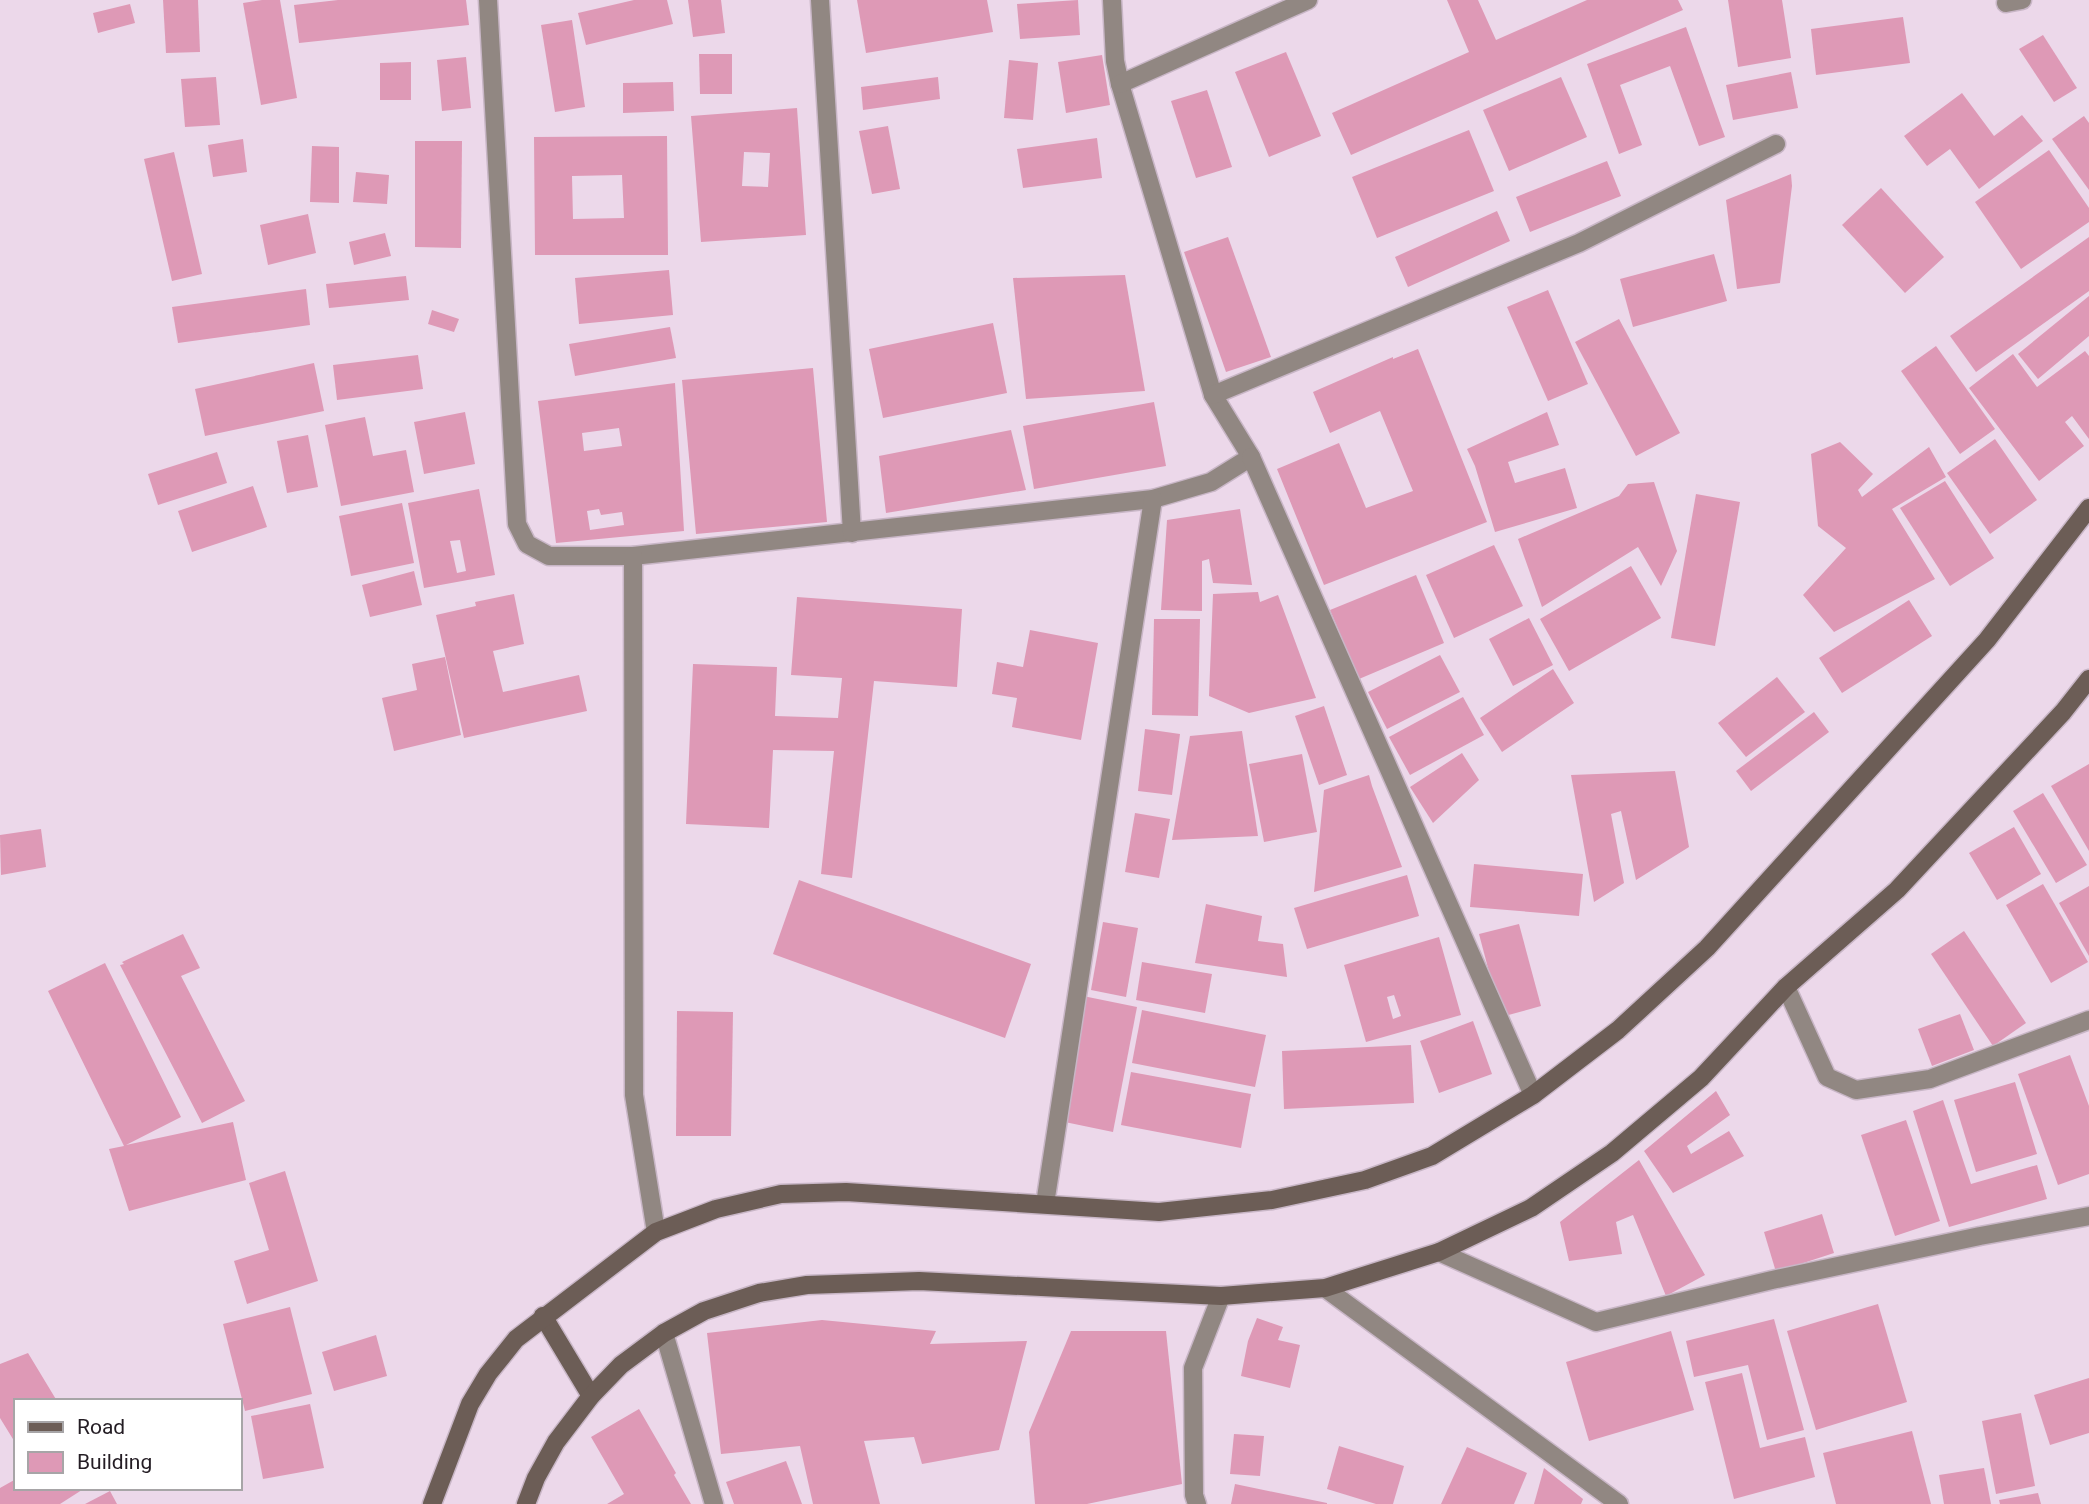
<svg xmlns="http://www.w3.org/2000/svg" width="2089" height="1504" font-family="Roboto,sans-serif">
<style>
.building{fill:#de99b6;fill-rule:evenodd}
.lines{fill:none;stroke-linecap:round;stroke-linejoin:round}
.street-casing{stroke:#c8b6c6;stroke-width:21}
.secondary-casing{stroke:#c8b6c6;stroke-width:21}
.street{stroke:#918782;stroke-width:18}
.secondary{stroke:#6c5d56;stroke-width:18}
</style>
<rect width="100%" height="100%" fill="#ecd8ea"/>
<g class="building">
<polygon points="163,0 198,0 200,52 166,53"/>
<polygon points="262,0 280,0 297,98 261,105 243,3"/>
<polygon points="338,0 466,0 469,25 299,43 294,5"/>
<polygon points="634,0 667,0 673,24 586,45 578,13"/>
<polygon points="688,0 721,0 725,33 693,37"/>
<polygon points="857,0 987,0 993,32 866,53"/>
<polygon points="1078,0 1080,35 1020,39 1017,4"/>
<polygon points="1447,0 1478,0 1496,40 1587,0 1678,0 1683,10 1351,155 1332,113 1469,52"/>
<polygon points="1728,0 1782,0 1791,58 1738,67"/>
<polygon points="130,4 135,23 98,33 93,13"/>
<polygon points="1903,17 1910,63 1816,75 1811,29"/>
<polygon points="572,20 585,107 555,112 541,25"/>
<polygon points="1686,27 1725,137 1699,146 1670,66 1620,85 1642,145 1619,154 1587,64"/>
<polygon points="2043,35 2077,88 2054,102 2019,49"/>
<polygon points="1286,52 1321,136 1269,157 1235,72"/>
<polygon points="699,54 732,54 732,94 700,94"/>
<polygon points="1102,55 1110,105 1066,113 1058,62"/>
<polygon points="466,57 471,108 442,111 437,60"/>
<polygon points="1009,60 1038,63 1033,120 1004,118"/>
<polygon points="411,62 411,100 380,100 380,63"/>
<polygon points="1791,72 1798,108 1733,120 1726,85"/>
<polygon points="216,77 220,125 185,127 181,79"/>
<polygon points="938,77 940,99 863,110 861,87"/>
<polygon points="1561,77 1587,137 1509,171 1483,110"/>
<polygon points="673,82 674,111 623,113 623,83"/>
<polygon points="1207,90 1232,167 1196,178 1171,101"/>
<polygon points="1962,93 1994,136 2022,115 2043,141 1979,189 1950,149 1927,166 1904,136"/>
<path d="M797,108L806,235L701,242L691,116ZM744,152L770,153L768,187L742,186Z"/>
<polygon points="2084,116 2089,123 2089,190 2052,139"/>
<polygon points="888,126 900,189 872,194 859,131"/>
<polygon points="1469,130 1494,191 1377,238 1352,177"/>
<path d="M667,136L668,255H535L534,137ZM622,175L624,218L573,219L572,176Z"/>
<polygon points="1097,138 1102,178 1023,188 1017,149"/>
<polygon points="243,139 247,172 213,177 208,145"/>
<polygon points="415,141 462,141 461,248 415,247"/>
<polygon points="312,146 339,147 339,203 310,202"/>
<polygon points="2049,150 2089,208 2089,222 2021,269 1975,202"/>
<polygon points="174,152 202,274 172,281 144,159"/>
<polygon points="1607,161 1621,196 1530,232 1516,197"/>
<polygon points="356,172 389,175 387,204 353,202"/>
<polygon points="1791,174 1792,186 1780,283 1737,289 1726,200"/>
<polygon points="1881,188 1944,257 1905,293 1842,225"/>
<polygon points="1497,211 1510,241 1408,287 1395,257"/>
<polygon points="308,214 316,253 268,265 260,225"/>
<polygon points="385,233 391,256 354,265 349,242"/>
<polygon points="1228,237 1271,357 1226,372 1184,252"/>
<polygon points="2089,237 2089,291 1976,372 1950,336"/>
<polygon points="1714,254 1727,301 1633,327 1620,279"/>
<polygon points="669,270 673,315 579,324 575,278"/>
<polygon points="1125,275 1145,391 1026,399 1013,278"/>
<polygon points="406,276 409,300 329,308 326,284"/>
<polygon points="306,289 310,325 178,343 172,307"/>
<polygon points="1548,290 1588,384 1548,401 1507,307"/>
<polygon points="2089,296 2089,336 2038,379 2018,354"/>
<polygon points="432,310 459,319 454,332 428,324"/>
<polygon points="1619,319 1680,433 1636,456 1575,342"/>
<polygon points="993,323 1007,393 883,418 869,349"/>
<polygon points="670,327 676,358 575,376 569,344"/>
<polygon points="1936,346 1995,429 1960,454 1901,371"/>
<polygon points="1418,349 1487,522 1324,585 1277,469 1339,443 1366,508 1413,491 1380,411 1330,433 1313,392 1393,357 1393,359"/>
<polygon points="2085,351 2089,356 2089,439 2072,416 2065,422 2084,446 2039,481 1969,388 2013,354 2037,387"/>
<polygon points="418,355 423,389 337,400 333,365"/>
<polygon points="314,363 324,411 205,436 195,389"/>
<polygon points="813,368 827,522 696,534 682,380"/>
<path d="M675,383L684,531L556,543L538,401ZM619,428L622,446L584,451L582,433ZM599,509L601,515L622,512L624,525L590,530L587,511Z"/>
<polygon points="1154,402 1166,466 1034,489 1023,426"/>
<polygon points="465,412 475,464 424,474 414,422"/>
<polygon points="1547,412 1559,445 1508,462 1515,483 1565,468 1577,508 1495,532 1475,466 1467,449"/>
<polygon points="365,417 373,456 406,450 414,492 341,506 325,425"/>
<polygon points="1011,430 1026,490 886,513 879,456"/>
<polygon points="308,435 318,487 287,493 277,441"/>
<polygon points="1995,439 2037,500 1990,534 1947,473"/>
<polygon points="1840,442 1873,474 1858,490 1862,497 1929,447 1946,477 1892,509 1935,579 1834,632 1803,595 1846,548 1818,526 1811,454"/>
<polygon points="217,452 227,483 158,505 148,474"/>
<polygon points="1945,481 1994,558 1950,586 1900,508"/>
<polygon points="1654,482 1677,551 1661,586 1638,547 1542,607 1518,539 1619,496 1628,484"/>
<polygon points="253,486 267,527 192,552 178,511"/>
<path d="M479,489L495,575L424,588L408,503ZM460,540L466,571L457,573L450,541Z"/>
<polygon points="1696,494 1740,502 1715,646 1671,638"/>
<polygon points="402,503 414,563 351,576 339,516"/>
<polygon points="1240,509 1252,585 1213,583 1209,559 1202,561 1202,611 1161,610 1167,520"/>
<polygon points="1494,545 1523,606 1454,638 1426,575"/>
<polygon points="1631,566 1661,618 1569,671 1540,619"/>
<polygon points="414,571 422,605 370,617 362,585"/>
<polygon points="1416,575 1444,643 1359,679 1330,610"/>
<polygon points="1258,592 1260,602 1278,595 1316,698 1249,713 1209,696 1213,594"/>
<polygon points="514,594 524,644 493,651 503,692 579,675 587,711 464,738 436,615 476,606 475,602"/>
<polygon points="797,597 962,609 957,687 874,681 852,878 821,874 834,751 773,750 769,828 686,824 693,664 777,667 775,716 838,718 842,678 791,675"/>
<polygon points="1909,600 1932,636 1842,693 1819,658"/>
<polygon points="1529,618 1553,665 1513,686 1489,639"/>
<polygon points="1154,619 1200,619 1198,716 1152,715"/>
<polygon points="1030,630 1098,643 1081,740 1012,727 1017,698 992,694 997,662 1023,667"/>
<polygon points="1440,655 1460,692 1387,729 1368,692"/>
<polygon points="445,657 461,735 394,751 382,698 417,690 412,664"/>
<polygon points="1553,669 1574,703 1502,752 1480,718"/>
<polygon points="1777,677 1805,712 1746,757 1718,723"/>
<polygon points="1463,697 1484,735 1410,775 1389,737"/>
<polygon points="1324,706 1347,775 1319,785 1295,716"/>
<polygon points="1814,712 1829,732 1751,791 1736,771"/>
<polygon points="1145,729 1180,734 1172,795 1138,791"/>
<polygon points="1242,731 1258,836 1172,840 1190,736"/>
<polygon points="1462,753 1479,780 1433,823 1410,787"/>
<polygon points="1302,754 1317,832 1264,842 1249,764"/>
<polygon points="2089,764 2089,851 2051,786"/>
<polygon points="1675,771 1689,847 1636,880 1621,811 1611,814 1624,883 1594,902 1571,775"/>
<polygon points="1369,775 1372,786 1402,867 1314,892 1324,790"/>
<polygon points="2043,793 2087,865 2056,883 2013,811"/>
<polygon points="1135,813 1170,819 1159,878 1125,872"/>
<polygon points="2014,827 2041,874 1997,900 1969,853"/>
<polygon points="41,829 46,867 1,875 0,835"/>
<polygon points="1474,864 1583,874 1579,916 1470,907"/>
<polygon points="1407,875 1419,916 1307,949 1294,908"/>
<polygon points="799,880 1031,964 1005,1038 773,954"/>
<polygon points="2043,884 2088,962 2051,983 2006,905"/>
<polygon points="2089,886 2089,956 2059,903"/>
<polygon points="1206,904 1262,916 1258,941 1283,944 1287,977 1195,963"/>
<polygon points="1103,922 1138,928 1126,997 1091,990"/>
<polygon points="1519,924 1541,1006 1501,1017 1479,934"/>
<polygon points="1964,931 2026,1023 1993,1046 1931,954"/>
<polygon points="183,934 200,968 181,976 245,1101 202,1123 120,965 124,964 122,962"/>
<path d="M1439,937L1461,1015L1366,1042L1344,965ZM1394,995L1401,1016L1393,1019L1387,997Z"/>
<polygon points="1142,962 1212,974 1205,1013 1136,1000"/>
<polygon points="105,963 181,1117 126,1145 233,1122 246,1180 129,1211 109,1149 124,1146 48,991"/>
<polygon points="1083,996 1137,1007 1113,1132 1060,1121"/>
<polygon points="1142,1010 1266,1035 1255,1087 1132,1063"/>
<polygon points="677,1011 733,1012 731,1136 676,1136"/>
<polygon points="1960,1014 1974,1050 1932,1066 1918,1029"/>
<polygon points="1473,1021 1492,1074 1439,1093 1420,1041"/>
<polygon points="1411,1045 1414,1103 1284,1109 1282,1051"/>
<polygon points="2070,1055 2089,1106 2089,1174 2058,1185 2018,1074"/>
<polygon points="1131,1072 1251,1094 1241,1148 1121,1125"/>
<polygon points="2015,1082 2037,1154 1976,1172 1954,1100"/>
<polygon points="1716,1091 1730,1115 1687,1146 1691,1154 1729,1131 1744,1156 1673,1193 1644,1151"/>
<polygon points="1943,1100 1971,1184 2037,1165 2047,1199 1949,1227 1913,1111"/>
<polygon points="1906,1120 1940,1221 1895,1236 1861,1135"/>
<polygon points="1639,1160 1705,1275 1666,1296 1633,1215 1616,1222 1622,1254 1569,1261 1560,1222"/>
<polygon points="285,1171 318,1281 247,1304 234,1261 269,1250 249,1183"/>
<polygon points="1822,1214 1834,1253 1776,1272 1764,1232"/>
<polygon points="1878,1304 1907,1402 1816,1430 1787,1331"/>
<polygon points="290,1307 312,1394 245,1411 223,1324"/>
<polygon points="1257,1318 1283,1327 1278,1340 1300,1345 1290,1388 1241,1376 1248,1341"/>
<polygon points="1774,1319 1804,1430 1767,1440 1748,1365 1694,1377 1686,1341"/>
<polygon points="822,1320 936,1331 930,1344 1027,1341 999,1450 922,1464 914,1437 864,1441 880,1504 813,1504 800,1446 721,1454 707,1333"/>
<polygon points="1071,1331 1166,1331 1182,1484 1087,1504 1035,1504 1029,1432"/>
<polygon points="1671,1331 1694,1410 1589,1441 1566,1362"/>
<polygon points="376,1335 387,1376 334,1391 322,1352"/>
<polygon points="28,1353 57,1401 16,1401 16,1444 0,1418 0,1364"/>
<polygon points="1742,1373 1760,1448 1805,1437 1815,1477 1734,1499 1705,1382"/>
<polygon points="2089,1378 2089,1433 2050,1445 2034,1395"/>
<polygon points="310,1404 324,1468 263,1479 251,1416"/>
<polygon points="639,1409 676,1473 674,1475 691,1504 607,1504 624,1494 591,1437"/>
<polygon points="2021,1413 2035,1486 1996,1494 1982,1421"/>
<polygon points="1912,1431 1931,1504 1836,1504 1823,1453"/>
<polygon points="1234,1434 1264,1436 1260,1476 1230,1474"/>
<polygon points="1339,1446 1404,1466 1393,1504 1376,1504 1327,1489"/>
<polygon points="1467,1447 1527,1473 1514,1504 1441,1504"/>
<polygon points="786,1461 802,1504 734,1504 726,1482"/>
<polygon points="1544,1468 1583,1499 1581,1504 1534,1504"/>
<polygon points="1984,1468 1991,1504 1944,1504 1939,1475"/>
<polygon points="16,1479 16,1488 85,1488 60,1504 0,1504 0,1488"/>
<polygon points="1235,1484 1327,1503 1327,1504 1231,1504"/>
<polygon points="110,1491 117,1504 85,1504"/>
<polygon points="2038,1493 2041,1504 2000,1504 1999,1500"/>
</g>
<g class="lines">
<defs>
<g id="street">
<polyline points="488,0 517,524 527,544 549,556 633,556 1153,499 1211,482 1251,457 1213,395 1120,84 1115,61 1112,0"/>
<polyline points="820,0 852,533"/>
<polyline points="2006,3 2022,0"/>
<polyline points="1120,84 1308,0"/>
<polyline points="1213,395 1579,243 1776,144"/>
<polyline points="1251,457 1533,1095"/>
<polyline points="633,556 634,1095 656,1232"/>
<polyline points="1786,987 1827,1077 1856,1090 1930,1079 2089,1020"/>
<polyline points="1045,1204 1153,499"/>
<polyline points="1439,1252 1596,1322 1772,1280 1980,1236 2089,1216"/>
<polyline points="1325,1288 1619,1504"/>
<polyline points="664,1333 714,1504"/>
<polyline points="1197,1504 1194,1495 1193,1368 1221,1296"/>
</g>
<g id="secondary">
<polyline points="543,1316 591,1396"/>
<polyline points="432,1504 470,1404 488,1374 516,1339 656,1232 716,1209 781,1194 846,1192 1159,1212 1272,1200 1365,1180 1432,1156 1533,1095 1618,1030 1707,948 1987,640 2089,508"/>
<polyline points="526,1504 536,1478 556,1442 591,1396 621,1365 664,1333 704,1311 759,1293 807,1285 919,1281 1221,1296 1325,1288 1439,1252 1531,1208 1612,1153 1701,1078 1786,987 1897,890 2063,712 2089,679"/>
</g>
</defs>
<use href="#street" class="street-casing"/>
<use href="#secondary" class="secondary-casing"/>
<use href="#street" class="street"/>
<use href="#secondary" class="secondary"/>
</g>
<rect x="14" y="1399" width="228" height="91" fill="#ffffff" stroke="#a7a5a7" stroke-width="2"/>
<rect x="28" y="1422" width="35" height="10" fill="#6c5d56" stroke="#a7a5a7" stroke-width="2"/>
<text x="77" y="1434" font-size="21" fill="#241d24">Road</text>
<rect x="28" y="1452" width="35" height="21" fill="#de99b6" stroke="#a7a5a7" stroke-width="2"/>
<text x="77" y="1469" font-size="21" fill="#241d24">Building</text>
</svg>
